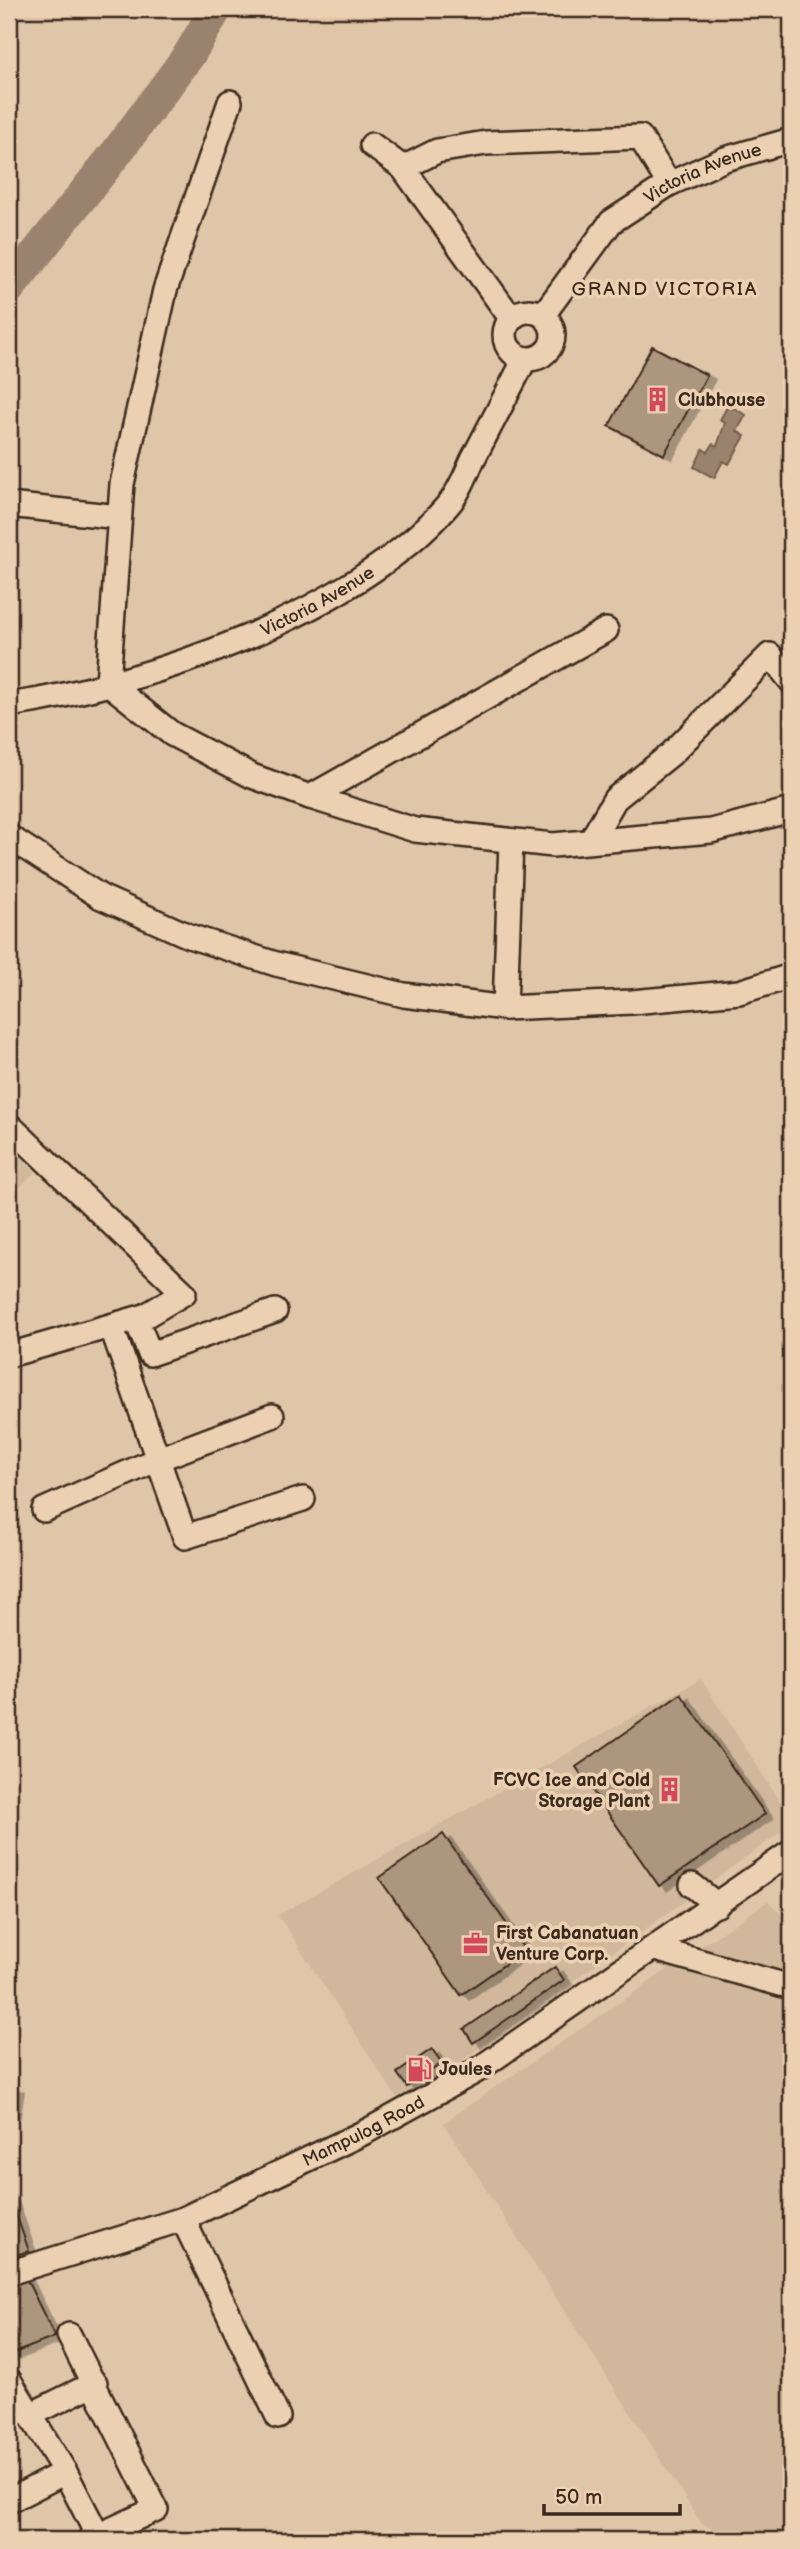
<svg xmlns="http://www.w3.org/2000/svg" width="800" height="2549" font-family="'Balsamiq Sans',sans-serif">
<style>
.built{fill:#d1b89c}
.water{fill:#9a836e;stroke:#745f4e;stroke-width:2}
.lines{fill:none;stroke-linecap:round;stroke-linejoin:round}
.river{stroke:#9a836e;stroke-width:33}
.building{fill:#ad967e;stroke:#3b2a1e;stroke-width:2;filter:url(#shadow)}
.minor-casing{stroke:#3b2a1e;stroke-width:28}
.minor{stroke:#ebd0b2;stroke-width:23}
.labels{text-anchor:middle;stroke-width:7;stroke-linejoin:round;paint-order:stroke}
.street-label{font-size:18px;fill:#3b2a1e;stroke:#ebd0b2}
.poi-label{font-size:18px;font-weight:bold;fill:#3b2a1e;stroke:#ebd0b2;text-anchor:start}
.neighbourhood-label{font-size:19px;letter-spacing:2px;fill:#3b2a1e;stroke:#ebd0b2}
</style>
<defs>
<filter id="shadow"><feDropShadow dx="8" dy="4.5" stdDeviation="0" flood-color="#0004"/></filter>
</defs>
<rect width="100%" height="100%" fill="#e0c6a9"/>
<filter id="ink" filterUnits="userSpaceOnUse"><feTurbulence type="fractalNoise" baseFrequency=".0143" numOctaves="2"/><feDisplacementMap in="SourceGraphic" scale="14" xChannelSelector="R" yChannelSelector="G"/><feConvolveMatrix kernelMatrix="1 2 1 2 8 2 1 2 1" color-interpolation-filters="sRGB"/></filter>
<g filter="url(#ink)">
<g class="built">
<polygon points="9,1146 35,1172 9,1198"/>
<polygon points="701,1679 791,1818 791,1825 401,2104 278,1915"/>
<polygon points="768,1901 791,1924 791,2540 737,2540 702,2524 443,2123"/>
</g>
<polygon class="water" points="728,405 746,415 737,431 745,436 729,464 723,461 714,478 694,467 703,449 708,452 713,444 717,446 725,423 720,420"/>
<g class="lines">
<polyline class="river" points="9,288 117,152 189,55 216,9"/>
</g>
<g class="building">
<polygon points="652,346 707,375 664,455 609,426"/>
<polygon points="681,1694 765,1814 659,1886 576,1767"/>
<polygon points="443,1834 525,1950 461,1995 379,1878"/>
<polygon points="555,1967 564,1980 473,2043 464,2029"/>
<polygon points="432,2049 442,2063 407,2087 397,2073"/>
<polygon points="9,2086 16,2087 12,2113 9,2112"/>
<polygon points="9,2194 29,2251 9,2257"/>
<polygon points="25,2276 55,2337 9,2355 9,2282"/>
</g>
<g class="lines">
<defs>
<g id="minor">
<polyline points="230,102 165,290 122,484 108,683 172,734 252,776 310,797 415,830 553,845 711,831 791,810"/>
<polyline points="372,145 403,168 511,318"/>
<polyline points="403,168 437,151 486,143 640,137 669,184"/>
<circle cx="529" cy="335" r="24"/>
<path id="s1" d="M543,315L611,222L669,184L725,159L791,140"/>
<polyline points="9,505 119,517"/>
<path id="s2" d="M9,705C147,685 354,613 448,505C459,493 466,474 473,459C490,426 508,392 525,359"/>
<polyline points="310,797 606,630"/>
<polyline points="9,837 101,897 189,936 276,964 404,995 505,1008 632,1002 739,992 791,976"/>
<polyline points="592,839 615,799 671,754 770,655 791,681"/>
<polyline points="505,1008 511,841"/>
<polyline points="9,1125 184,1293 145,1316 9,1355"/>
<polyline points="136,1319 150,1354 275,1311"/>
<polyline points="112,1328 185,1537 303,1499"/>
<polyline points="44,1510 158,1459 272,1416"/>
<polyline points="692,1885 717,1905"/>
<polyline points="655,1949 791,1987"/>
<polyline points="183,2219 278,2417"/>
<path id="s3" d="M9,2273L183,2219L367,2131L476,2071L791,1852"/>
<polyline points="69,2335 156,2509 89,2540"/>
<polyline points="9,2380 65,2472 98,2536"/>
<polyline points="30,2415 95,2383"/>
<polyline points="9,2501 65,2472"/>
</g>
</defs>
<use href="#minor" class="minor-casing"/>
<use href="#minor" class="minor"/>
</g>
</g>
<defs>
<symbol id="building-bare" viewBox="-9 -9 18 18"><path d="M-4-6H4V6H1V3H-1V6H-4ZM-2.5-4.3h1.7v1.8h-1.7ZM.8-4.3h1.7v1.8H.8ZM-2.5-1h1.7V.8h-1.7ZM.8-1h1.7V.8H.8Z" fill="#d1495b" stroke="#ebd0b2" stroke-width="2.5" paint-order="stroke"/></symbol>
<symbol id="office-bare" viewBox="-9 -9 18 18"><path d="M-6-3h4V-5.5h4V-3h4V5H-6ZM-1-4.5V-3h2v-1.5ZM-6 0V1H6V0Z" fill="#d1495b" stroke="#ebd0b2" stroke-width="2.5" paint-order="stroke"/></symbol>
<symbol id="fuel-bare" viewBox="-9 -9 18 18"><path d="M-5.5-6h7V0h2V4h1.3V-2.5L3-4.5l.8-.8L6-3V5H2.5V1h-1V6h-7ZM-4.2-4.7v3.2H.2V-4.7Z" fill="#d1495b" stroke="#ebd0b2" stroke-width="2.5" paint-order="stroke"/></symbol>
</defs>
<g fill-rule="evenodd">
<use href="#building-bare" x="640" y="382" width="35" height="35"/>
<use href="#building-bare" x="652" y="1772" width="35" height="35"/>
<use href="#office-bare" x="458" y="1926" width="35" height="35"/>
<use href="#fuel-bare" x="402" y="2052" width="35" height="35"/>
</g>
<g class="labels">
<g class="street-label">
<text dy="6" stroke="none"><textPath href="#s1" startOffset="220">Victoria Avenue</textPath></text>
<text dy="6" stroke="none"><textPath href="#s2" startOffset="327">Victoria Avenue</textPath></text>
<text dy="6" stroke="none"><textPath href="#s3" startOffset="383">Mampulog Road</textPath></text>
</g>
<g class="poi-label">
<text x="678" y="406">Clubhouse</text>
<text x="650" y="1786" text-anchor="end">FCVC Ice and Cold<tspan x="650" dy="21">Storage Plant</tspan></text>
<text x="496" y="1939">First Cabanatuan<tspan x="496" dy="21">Venture Corp.</tspan></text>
<text x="439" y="2075">Joules</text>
</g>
<g class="neighbourhood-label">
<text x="665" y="295">GRAND VICTORIA</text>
</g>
</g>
<rect width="800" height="2549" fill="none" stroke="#ebd0b2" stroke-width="35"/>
<rect x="18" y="18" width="765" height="2514" fill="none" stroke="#3b2a1e" stroke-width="2.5" filter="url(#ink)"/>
<path d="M544 2504v10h136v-10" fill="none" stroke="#3b2a1e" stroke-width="3.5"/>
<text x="555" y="2504" font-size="21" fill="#3b2a1e" stroke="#ebd0b2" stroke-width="5" paint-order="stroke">50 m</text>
</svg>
